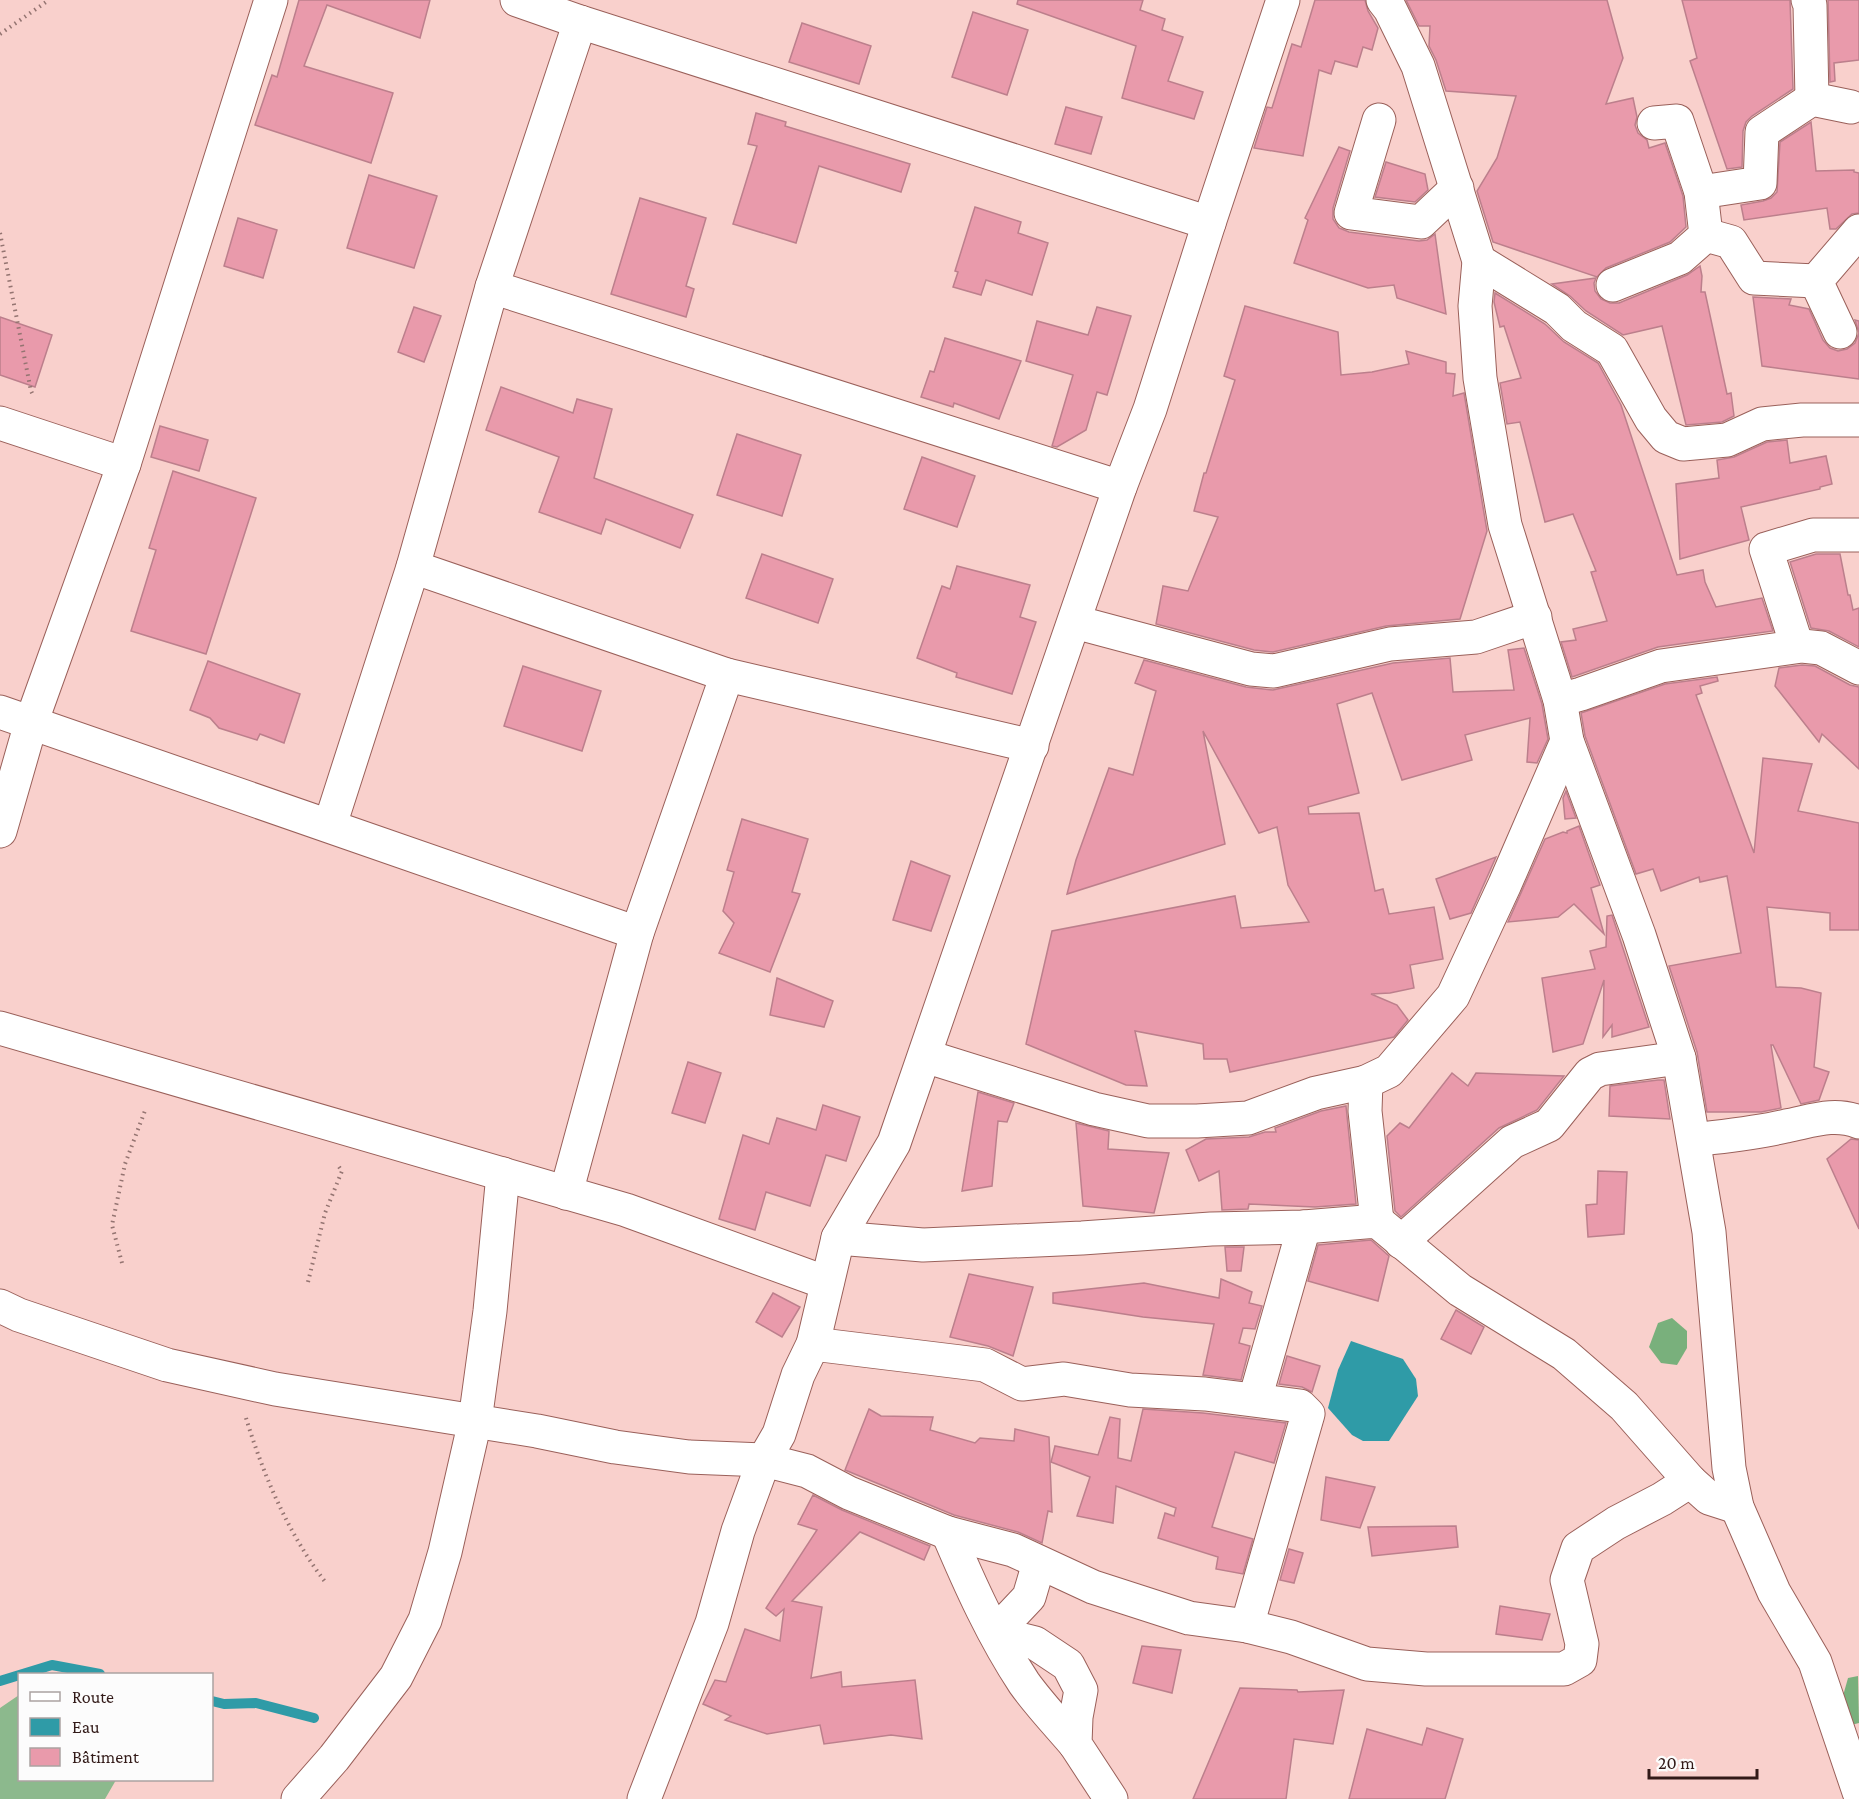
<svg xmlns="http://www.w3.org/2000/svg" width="1859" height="1799" font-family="'Crimson Pro',serif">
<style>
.green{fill:#8cb98d}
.forest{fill:#79b07c}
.water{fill:#2f9ba7}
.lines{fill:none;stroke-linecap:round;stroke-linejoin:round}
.stream{stroke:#2f9ba7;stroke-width:10}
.building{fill:#e99aab;stroke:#bc7f8c;stroke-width:1.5}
.minor-casing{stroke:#9a605a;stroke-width:35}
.path{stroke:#947471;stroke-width:4;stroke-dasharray:1.5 4.5;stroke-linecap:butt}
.minor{stroke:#fff;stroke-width:33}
</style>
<rect width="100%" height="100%" fill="#f9d0cc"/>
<polygon class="green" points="19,1695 20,1780 116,1780 105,1799 0,1799 0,1708"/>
<g class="forest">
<polygon points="1672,1318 1687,1331 1687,1348 1677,1365 1661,1363 1649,1347 1658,1323"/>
<polygon points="1858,1676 1859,1723 1851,1725 1841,1703 1848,1678"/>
</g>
<polygon class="water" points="1351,1341 1403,1359 1416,1379 1418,1396 1389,1441 1363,1441 1352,1435 1328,1408 1338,1370"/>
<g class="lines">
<g class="stream">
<polyline points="0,1681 52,1665 100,1674"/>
<polyline points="212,1701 224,1704 256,1703 314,1718"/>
</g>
</g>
<g class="building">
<polygon points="299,0 430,0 420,38 327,5 304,66 393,93 371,163 255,125 272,75 277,77"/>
<polygon points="1018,0 1143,0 1140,10 1165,19 1162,30 1183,37 1168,81 1203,92 1194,119 1122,98 1136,46 1017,4"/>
<polygon points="1315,0 1365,0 1368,11 1378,28 1372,50 1363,47 1357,67 1335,61 1331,74 1319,70 1303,156 1254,148 1267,107 1272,108 1292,44 1301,47"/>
<polygon points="1406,0 1607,0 1623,58 1606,104 1633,98 1637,117 1635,125 1638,133 1647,140 1649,148 1665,143 1683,196 1686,227 1670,242 1606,268 1597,277 1493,242 1477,191 1497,158 1516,96 1446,91 1436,60 1429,46 1430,26 1419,26"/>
<polygon points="1682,0 1790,0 1793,89 1752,116 1746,122 1743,131 1742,167 1727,169 1690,61 1697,58"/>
<polygon points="1828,0 1859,0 1859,60 1834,63 1835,81 1830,82"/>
<polygon points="973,12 1028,30 1007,95 952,77"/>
<polygon points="802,23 871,46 859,84 789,62"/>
<polygon points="1066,107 1102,117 1091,154 1055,144"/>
<polygon points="756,113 786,122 785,126 910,164 901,192 819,166 796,243 733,224 757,146 748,144"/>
<polygon points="1811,122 1816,171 1854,170 1854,172 1859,173 1859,213 1852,214 1836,229 1830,229 1827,208 1744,220 1741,205 1763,201 1771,198 1777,192 1780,142"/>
<polygon points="1339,147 1350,151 1333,208 1333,219 1339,228 1349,232 1419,241 1427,240 1435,234 1446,314 1397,298 1394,285 1368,288 1294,263 1308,220 1305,218"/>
<polygon points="1386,162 1425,174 1428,190 1415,202 1375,197"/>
<polygon points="369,175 437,196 414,268 347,248"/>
<polygon points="640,198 706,218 686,286 694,289 686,317 611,294"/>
<polygon points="975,207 1021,222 1018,233 1048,243 1032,295 986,280 981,295 953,287 958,272 955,271"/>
<polygon points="238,218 277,230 263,278 224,266"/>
<polygon points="1700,266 1702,276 1701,292 1705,292 1727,394 1731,393 1734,416 1722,422 1686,425 1662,326 1623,335 1586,311 1570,296 1552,284 1596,278 1594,283 1595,291 1601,299 1610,303 1619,303 1687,275"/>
<polygon points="1495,293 1545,324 1564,342 1598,363 1621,405 1677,575 1703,570 1705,582 1716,607 1762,598 1773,631 1658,647 1572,677 1561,642 1576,640 1573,629 1607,621 1591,572 1596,571 1573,514 1545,522 1520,422 1507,424 1500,383 1521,378 1504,326 1500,327 1494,302"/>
<polygon points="1753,297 1791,299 1789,305 1809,309 1823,340 1830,348 1838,351 1847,349 1855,343 1859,333 1855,320 1859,321 1859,379 1762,366"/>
<polygon points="1245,306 1338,332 1341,375 1372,372 1409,364 1406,351 1446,362 1446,373 1455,374 1453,396 1464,393 1487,531 1460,619 1386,626 1273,652 1254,650 1156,624 1163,586 1188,591 1218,517 1194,511 1204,473 1206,473 1235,380 1224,376"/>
<polygon points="414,307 441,316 424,362 398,352"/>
<polygon points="1097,307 1131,316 1107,395 1097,392 1086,430 1057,447 1052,446 1073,375 1026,361 1037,321 1088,335"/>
<polygon points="0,317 52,335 35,387 0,375"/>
<polygon points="945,338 1021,361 999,419 954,403 953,407 921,397 930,371 934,372"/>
<polygon points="501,387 573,413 577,399 612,409 594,478 693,515 680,548 606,519 601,534 539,512 559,457 486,430"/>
<polygon points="160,426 208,440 199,471 151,457"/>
<polygon points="737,434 801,455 782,516 717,495"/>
<polygon points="1787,440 1790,463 1826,456 1832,484 1820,487 1820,489 1741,507 1749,540 1680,559 1676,484 1719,478 1717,460 1734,457 1767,442"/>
<polygon points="922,457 975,476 957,527 904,509"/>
<polygon points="173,471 256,498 206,654 131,631 156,550 149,548"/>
<polygon points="762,554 833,579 818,623 746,598"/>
<polygon points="1816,554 1840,554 1848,595 1850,595 1853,610 1859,608 1859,647 1829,631 1811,628 1790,562"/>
<polygon points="957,566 1030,585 1020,617 1036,622 1012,694 956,677 957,673 917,658 942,586 950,589"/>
<polygon points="1524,648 1542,704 1548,739 1537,763 1527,762 1530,718 1465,735 1472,760 1402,780 1372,693 1337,704 1359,793 1308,807 1309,814 1359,813 1375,891 1383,889 1389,914 1434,907 1443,959 1410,965 1414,988 1390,993 1371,994 1397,1005 1408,1020 1394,1037 1230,1072 1227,1059 1204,1059 1203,1044 1135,1031 1147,1086 1126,1085 1026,1044 1052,931 1235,896 1241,928 1309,922 1288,885 1277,827 1259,833 1203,731 1225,844 1067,894 1076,860 1109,768 1133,775 1156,691 1135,683 1144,660 1246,687 1273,690 1393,663 1450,658 1453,692 1514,690 1508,650"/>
<polygon points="208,661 300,694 284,743 260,734 257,740 219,728 210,718 190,710"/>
<polygon points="1802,665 1815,666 1850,685 1859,687 1859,769 1822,734 1819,742 1775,686 1779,668"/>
<polygon points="523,666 601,691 582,751 504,726"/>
<polygon points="1717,677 1718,681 1700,686 1702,693 1696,695 1754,853 1763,758 1812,764 1798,811 1859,823 1859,930 1830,930 1830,913 1767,907 1776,987 1801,988 1821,993 1814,1067 1829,1072 1819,1100 1801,1104 1773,1045 1771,1045 1781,1108 1761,1112 1707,1112 1697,1052 1669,966 1741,953 1727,876 1700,882 1699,877 1661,891 1653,869 1636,874 1585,736 1581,713 1665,684"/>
<polygon points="1566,791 1576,818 1565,819 1563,798"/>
<polygon points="742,819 808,839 792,892 800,894 770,972 719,953 734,923 723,911 734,872 727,870"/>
<polygon points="1579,826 1600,885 1591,888 1604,934 1574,904 1558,917 1508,922 1545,839 1563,832 1567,833 1567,831"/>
<polygon points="1496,857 1471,913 1450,919 1436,879"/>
<polygon points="911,861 950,876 931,931 893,920"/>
<polygon points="1612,915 1649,1027 1612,1037 1612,1025 1603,1037 1604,980 1583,1044 1553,1052 1542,978 1595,969 1590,951 1606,947 1607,916"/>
<polygon points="777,978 833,1001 824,1027 770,1015"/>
<polygon points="688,1062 721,1073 705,1123 672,1113"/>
<polygon points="1452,1073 1468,1086 1476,1073 1564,1076 1537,1110 1499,1128 1401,1217 1395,1211 1387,1136 1400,1123 1409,1128"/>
<polygon points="1658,1080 1664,1080 1670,1119 1609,1116 1610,1086"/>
<polygon points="978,1092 1014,1103 1007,1122 998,1121 992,1186 962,1191"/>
<polygon points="823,1105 860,1117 846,1161 826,1155 810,1206 766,1192 755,1230 719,1219 743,1135 769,1144 777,1118 816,1130"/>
<polygon points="1346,1106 1356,1204 1315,1207 1249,1204 1248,1209 1222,1210 1219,1171 1199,1181 1186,1150 1206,1139 1249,1137 1265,1132 1276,1132 1275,1128 1321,1111"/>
<polygon points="1076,1123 1109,1131 1108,1149 1169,1153 1154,1213 1083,1206"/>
<polygon points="1851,1139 1859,1140 1859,1229 1827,1159"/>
<polygon points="1598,1171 1627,1172 1624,1234 1588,1237 1586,1205 1597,1204"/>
<polygon points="1371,1240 1389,1256 1378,1301 1308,1281 1318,1245"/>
<polygon points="1225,1247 1244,1247 1241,1271 1227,1271"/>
<polygon points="969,1274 1033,1287 1013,1356 988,1346 950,1337"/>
<polygon points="1221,1279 1252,1292 1249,1303 1262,1306 1255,1329 1243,1328 1239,1343 1250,1346 1241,1380 1203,1375 1214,1324 1143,1317 1053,1303 1053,1293 1144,1283 1219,1298"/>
<polygon points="773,1293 800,1307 782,1337 756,1322"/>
<polygon points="1456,1310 1484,1327 1471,1354 1441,1339"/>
<polygon points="1287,1356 1320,1366 1312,1392 1302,1387 1279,1384"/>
<polygon points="869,1409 881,1416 933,1417 930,1430 975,1443 980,1438 1014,1441 1015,1429 1049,1437 1052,1512 1048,1511 1042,1543 1018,1532 954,1515 845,1470"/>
<polygon points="1143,1409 1203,1413 1286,1423 1274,1463 1235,1452 1212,1527 1253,1539 1243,1574 1216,1569 1218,1557 1158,1538 1165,1513 1174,1516 1176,1508 1116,1486 1113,1523 1077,1516 1090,1477 1051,1462 1055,1446 1098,1455 1110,1417 1120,1419 1118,1458 1131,1461"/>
<polygon points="1326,1477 1375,1487 1360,1528 1321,1520"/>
<polygon points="813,1495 842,1510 930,1546 924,1560 860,1532 792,1601 822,1607 811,1678 841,1672 842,1687 915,1680 922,1739 891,1735 824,1744 820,1725 767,1734 725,1720 731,1716 703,1704 715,1680 726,1682 745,1629 780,1641 784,1609 776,1616 766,1608 817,1530 798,1524"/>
<polygon points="1456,1526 1458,1547 1372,1556 1368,1527"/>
<polygon points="1289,1549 1303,1553 1294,1583 1280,1580"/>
<polygon points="1500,1606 1550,1614 1542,1640 1496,1634"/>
<polygon points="1142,1646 1181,1650 1172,1693 1133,1683"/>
<polygon points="1240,1688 1297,1690 1298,1692 1344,1690 1333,1744 1294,1739 1286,1799 1193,1799"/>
<polygon points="1427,1728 1463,1739 1445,1799 1349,1799 1367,1729 1422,1745"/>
</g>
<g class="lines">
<defs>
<g id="minor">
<polyline points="517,0 580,22 1209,223"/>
<polyline points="1383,0 1390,9 1418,66 1479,261 1475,306 1480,378 1505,525 1560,700 1567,741 1639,935 1679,1058 1709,1232 1729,1468 1737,1507 1774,1592 1815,1662 1859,1792"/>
<polyline points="1808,0 1810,5 1812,99"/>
<polyline points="1379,120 1351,213 1421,222 1457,188"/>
<polyline points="1701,192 1760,183 1762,132 1812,99 1851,107"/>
<polyline points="1706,235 1731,242 1754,278 1816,281"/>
<polyline points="1479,261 1557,309 1574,326 1612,350 1651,419 1666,437 1683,444 1727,440 1762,424 1802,420 1859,420"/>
<polyline points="1613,285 1680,258 1706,235 1701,192 1677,121 1654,123"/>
<polyline points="492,287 1120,487"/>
<polyline points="1840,332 1816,281 1859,231"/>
<polyline points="0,423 124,464"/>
<polyline points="413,567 727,675 1032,746"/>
<polyline points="1075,622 1251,669 1274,671 1390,644 1476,637 1535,617"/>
<polyline points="1797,646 1766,549 1813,535 1859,535"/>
<polyline points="1560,700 1581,694 1661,666 1802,646 1821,648 1859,668"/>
<polyline points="0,712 637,933"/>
<polyline points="330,825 413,567 492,287 580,22"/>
<polyline points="0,831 31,723 124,464 271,0"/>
<polyline points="0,1028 626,1210 827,1283"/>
<polyline points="925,1056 1094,1109 1148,1121 1197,1121 1248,1118 1316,1093 1366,1082"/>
<path d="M1694,1140C1725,1136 1756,1133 1786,1126C1812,1121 1834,1112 1859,1122"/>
<polyline points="566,1193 637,933 727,675"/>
<polyline points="1377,1221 1365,1111 1366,1082 1389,1071 1453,996 1505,884 1567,741"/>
<polyline points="838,1238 923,1245 1082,1238 1211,1229 1304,1227 1377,1221 1460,1290 1564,1354 1624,1406 1690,1481 1709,1498 1737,1507"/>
<polyline points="1401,1242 1512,1142 1549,1125 1590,1074 1600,1069 1679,1058"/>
<polyline points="0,1306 19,1315 167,1365 275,1389 537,1431 615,1447 689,1457 764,1460 807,1471 849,1493 948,1533 1013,1550 1093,1587 1189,1618 1247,1626 1291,1637 1367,1664 1426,1669 1564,1669 1580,1660 1582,1644 1567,1580 1578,1548 1616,1523 1662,1499 1690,1481"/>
<polyline points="813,1344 985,1365 1022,1384 1064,1379 1130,1390 1205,1394 1300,1406 1308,1414 1247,1626"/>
<polyline points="1255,1399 1304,1227"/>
<path d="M948,1533C970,1585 993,1636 1024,1683C1039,1704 1058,1724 1075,1744"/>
<polyline points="1039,1563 1029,1597 995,1633 1035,1643 1068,1665 1081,1690 1076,1717 1075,1744 1111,1799"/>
<polyline points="298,1799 334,1758 396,1677 425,1620 445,1552 475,1421 490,1311 503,1174"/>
<polyline points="644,1799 712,1623 738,1531 764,1460 779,1434 798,1375 813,1344 838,1238 894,1143 1120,487 1150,409 1209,223 1283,0"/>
</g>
</defs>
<use href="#minor" class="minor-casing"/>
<g class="path">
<polyline points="0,34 49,0"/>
<polyline points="0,233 31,391 34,397"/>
<polyline points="122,1263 112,1225 125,1164 146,1108"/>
<polyline points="308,1282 325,1213 342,1171 337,1164"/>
<path d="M246,1418C264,1477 289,1535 326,1583"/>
</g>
<use href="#minor" class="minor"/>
</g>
<rect x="18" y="1673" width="195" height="108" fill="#fcfcfc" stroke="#aba2a1" stroke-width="1.5"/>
<rect x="30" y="1692" width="30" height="9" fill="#ffffff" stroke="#aba2a1" stroke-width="1.5"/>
<text x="72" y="1703" font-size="18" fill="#321a18">Route</text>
<rect x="30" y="1718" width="30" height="18" fill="#2f9ba7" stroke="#aba2a1" stroke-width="1.5"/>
<text x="72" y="1733" font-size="18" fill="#321a18">Eau</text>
<rect x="30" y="1748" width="30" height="18" fill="#e99aab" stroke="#aba2a1" stroke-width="1.5"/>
<text x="72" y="1763" font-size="18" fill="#321a18">Bâtiment</text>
<path d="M1649 1769v9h108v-9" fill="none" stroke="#321a18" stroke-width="3"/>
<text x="1658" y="1769" font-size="18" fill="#321a18" stroke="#fcfcfc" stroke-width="4.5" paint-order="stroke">20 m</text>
</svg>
